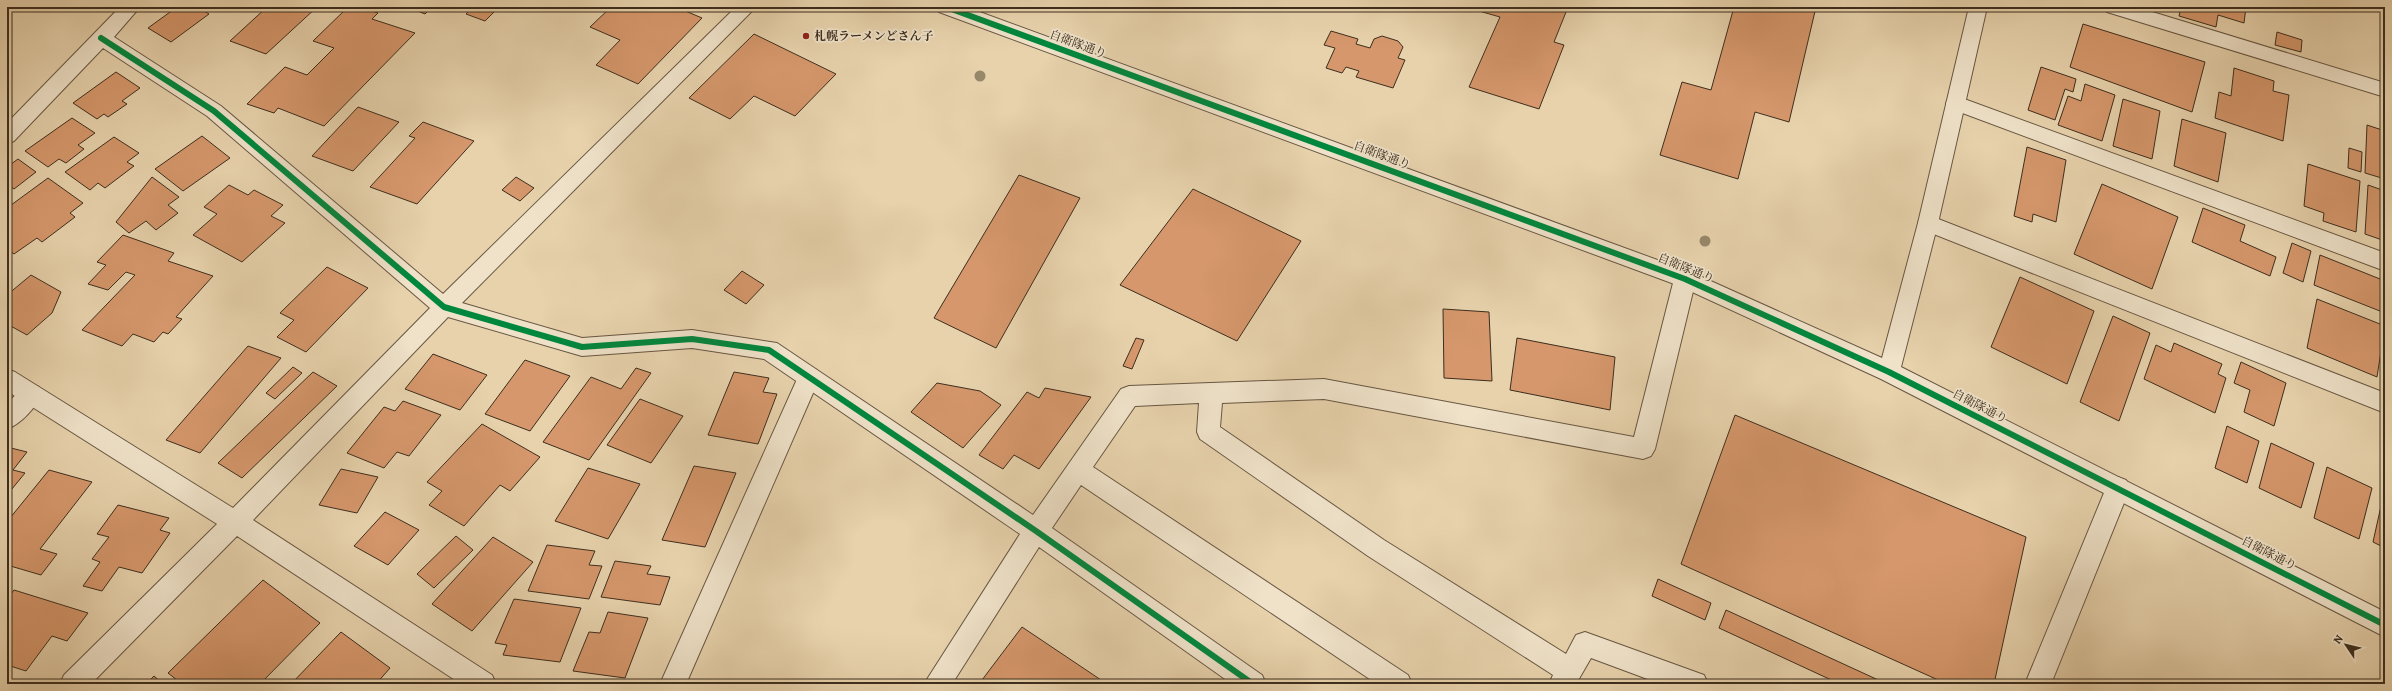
<svg xmlns="http://www.w3.org/2000/svg" width="2392" height="691" font-family="Alegreya,'Noto Serif JP',serif">
<style>
.building{fill:#d5976b;stroke:#3d2e1e}
.lines{fill:none;stroke-linecap:round;stroke-linejoin:round}
.service-casing{stroke:#685742;stroke-width:2}
.minor-casing{stroke:#685742;stroke-width:2}
.tertiary-casing{stroke:#685742;stroke-width:2}
.service{fill:#efe2c9;fill-rule:evenodd}
.minor{fill:#efe2c9;fill-rule:evenodd}
.tertiary{fill:#efe2c9;fill-rule:evenodd}
.cycleway-casing{stroke:#efe2c9;stroke-width:8}
.cycleway{stroke:#00873e;stroke-width:6}
.tree{fill:#97886a}
.poi-dot{fill:#8f2418;stroke:#efe2c9;stroke-width:1.5}
.labels{text-anchor:middle;stroke-width:3.5;stroke-linejoin:round;paint-order:stroke}
.poi-label{font-size:12px;font-weight:bold;fill:#3d2e1e;stroke:#efe2c9;text-anchor:start}
.street-label{font-size:12px;fill:#3d2e1e;stroke:#efe2c9}
</style>
<rect width="100%" height="100%" fill="#e7d2ac"/>
<filter id="stains"><feTurbulence type="fractalNoise" baseFrequency=".005" numOctaves="4"/><feColorMatrix values="0 0 0 0 .2 0 0 0 0 .09 0 0 0 0 .02 0 0 0 .5 -.17"/></filter>
<radialGradient id="worn" r=".72"><stop offset=".6" stop-color="#630" stop-opacity="0"/><stop offset="1" stop-color="#630" stop-opacity=".3"/></radialGradient>
<g class="building">
<polygon points="177,7 198,7 209,14 171,42 148,28"/>
<polygon points="267,7 317,7 266,54 230,41"/>
<polygon points="348,7 361,7 378,13 372,19 415,33 324,126 278,108 274,113 247,104 285,67 307,75 334,48 313,41"/>
<polygon points="408,7 432,7 425,14"/>
<polygon points="473,7 499,7 485,21 466,14"/>
<polygon points="611,7 676,7 702,18 638,84 596,65 620,40 590,27"/>
<polygon points="1480,7 1568,7 1554,42 1564,45 1539,109 1469,87 1500,17 1479,11"/>
<polygon points="1734,7 1816,7 1789,122 1755,112 1738,179 1660,155 1682,82 1711,90"/>
<polygon points="2181,7 2246,7 2244,23 2218,15 2216,27 2179,16"/>
<polygon points="2083,24 2205,62 2192,112 2070,67"/>
<polygon points="1331,31 1358,39 1356,44 1370,48 1374,39 1382,36 1398,41 1403,47 1398,58 1405,60 1393,88 1356,77 1359,71 1346,67 1342,73 1326,68 1335,48 1324,45"/>
<polygon points="2277,32 2302,40 2301,52 2275,45"/>
<polygon points="754,34 836,74 795,116 754,96 730,119 689,98"/>
<polygon points="2041,67 2076,79 2073,92 2065,89 2055,120 2028,110"/>
<polygon points="2234,68 2274,81 2273,91 2289,95 2283,141 2215,118 2219,92 2231,96"/>
<polygon points="116,72 140,88 122,101 127,104 108,117 104,114 97,119 73,103"/>
<polygon points="2085,84 2115,95 2102,141 2058,125 2068,96 2081,101"/>
<polygon points="2123,99 2160,111 2152,159 2113,146"/>
<polygon points="358,107 399,122 353,171 312,156"/>
<polygon points="72,118 95,133 78,145 84,149 66,163 59,159 48,167 25,151"/>
<polygon points="2182,119 2226,133 2218,182 2174,166"/>
<polygon points="423,122 474,141 417,204 370,187 415,138 409,136"/>
<polygon points="2367,125 2385,131 2385,179 2365,173"/>
<polygon points="202,136 230,158 183,191 155,169"/>
<polygon points="114,137 139,153 127,162 134,166 105,188 98,183 90,190 65,172"/>
<polygon points="2027,147 2066,160 2056,222 2033,214 2032,222 2014,216"/>
<polygon points="2349,148 2362,152 2361,172 2348,168"/>
<polygon points="18,159 36,172 14,189 7,184 7,167"/>
<polygon points="2308,164 2360,181 2356,232 2323,221 2324,213 2304,206"/>
<polygon points="1019,175 1080,198 996,348 934,318"/>
<polygon points="152,177 179,197 168,205 178,213 156,230 146,221 129,233 116,222"/>
<polygon points="516,177 534,188 520,201 502,190"/>
<polygon points="48,178 83,203 70,213 75,217 42,242 37,238 14,254 7,249 7,208"/>
<polygon points="2102,184 2178,217 2152,289 2074,254"/>
<polygon points="229,185 248,195 254,190 283,205 271,216 285,223 242,262 193,235 217,214 204,207"/>
<polygon points="2368,185 2385,191 2385,241 2365,234"/>
<polygon points="1193,189 1301,241 1237,341 1120,285"/>
<polygon points="2203,208 2245,225 2240,241 2276,257 2270,276 2192,242"/>
<polygon points="123,235 174,253 168,261 213,276 176,317 182,319 168,334 163,332 154,342 133,334 122,346 82,330 135,275 126,272 108,290 88,284 106,265 97,262"/>
<polygon points="2292,243 2311,251 2303,282 2283,273"/>
<polygon points="2320,255 2385,281 2385,313 2314,285"/>
<polygon points="327,267 368,288 306,352 277,337 294,320 280,313"/>
<polygon points="742,271 764,285 746,304 724,290"/>
<polygon points="31,275 61,292 52,313 27,335 7,324 7,295"/>
<polygon points="2020,277 2094,311 2067,384 1991,347"/>
<polygon points="2317,299 2385,326 2377,377 2307,348"/>
<polygon points="1443,309 1489,312 1492,381 1444,378"/>
<polygon points="2113,316 2150,333 2119,421 2080,402"/>
<polygon points="1136,338 1144,340 1132,369 1123,366"/>
<polygon points="1517,338 1615,357 1610,410 1510,390"/>
<polygon points="2174,343 2222,364 2218,374 2226,378 2215,413 2144,379 2156,345 2171,352"/>
<polygon points="248,346 281,358 200,453 166,440"/>
<polygon points="433,354 487,375 460,410 405,389"/>
<polygon points="525,360 570,376 530,431 485,414"/>
<polygon points="2241,362 2286,383 2274,426 2244,412 2250,390 2234,383"/>
<polygon points="293,367 302,373 275,399 266,393"/>
<polygon points="636,368 651,373 589,460 543,442 591,377 621,389"/>
<polygon points="313,372 337,386 242,478 218,463"/>
<polygon points="734,372 769,378 763,392 777,394 758,444 708,435"/>
<polygon points="937,383 980,391 1001,405 963,448 911,412"/>
<polygon points="1045,388 1091,397 1039,469 1014,455 1003,469 979,455 1027,392 1039,398"/>
<polygon points="640,399 683,416 651,463 607,445"/>
<polygon points="403,401 441,415 409,456 397,452 384,468 347,453 384,407 395,411"/>
<polygon points="1735,415 2026,537 1994,684 1947,684 1681,564"/>
<polygon points="482,424 540,457 510,491 500,485 464,526 429,505 442,491 427,482"/>
<polygon points="2227,426 2259,441 2247,483 2215,468"/>
<polygon points="2271,443 2314,463 2301,508 2259,488"/>
<polygon points="7,447 27,452 13,470 25,473 7,495"/>
<polygon points="694,466 736,473 705,547 662,540"/>
<polygon points="2327,467 2372,488 2359,539 2314,518"/>
<polygon points="588,468 640,484 608,539 555,521"/>
<polygon points="341,469 378,477 357,513 319,505"/>
<polygon points="49,470 92,482 40,549 57,554 41,575 7,565 7,517 10,518"/>
<polygon points="2383,489 2385,490 2385,502 2381,500"/>
<polygon points="118,505 169,518 160,530 170,533 142,573 119,567 102,591 83,586 100,562 92,559 109,537 97,534"/>
<polygon points="2381,506 2385,508 2385,548 2373,542"/>
<polygon points="385,512 419,530 388,565 354,546"/>
<polygon points="456,536 473,550 434,588 417,574"/>
<polygon points="493,537 533,562 472,631 432,604"/>
<polygon points="547,545 595,551 589,565 602,566 589,599 528,591"/>
<polygon points="615,561 651,566 647,574 670,577 660,605 601,597"/>
<polygon points="1658,579 1711,603 1705,620 1652,596"/>
<polygon points="263,580 320,623 260,684 182,684 168,673"/>
<polygon points="14,590 88,613 67,641 52,636 26,671 7,665 7,599"/>
<polygon points="514,599 581,608 560,662 503,655 507,645 495,643"/>
<polygon points="1726,610 1887,684 1840,684 1719,628"/>
<polygon points="608,612 648,618 625,678 573,671 589,632 600,633"/>
<polygon points="1022,627 1107,684 979,684"/>
<polygon points="341,632 390,668 376,684 291,684"/>
<polygon points="154,676 163,684 146,684"/>
</g>
<g class="lines">
<defs>
<g id="service">
<polygon points="2105,7 2136,7 2385,83 2385,97 2107,12"/>
<polygon points="1956,96 2385,253 2385,271 1949,108 1946,103 1949,98"/>
<polygon points="809,367 817,370 820,377 686,684 660,684 798,377 801,370"/>
<path d="M31,384L39,387L42,394C36,407 21,424 7,429V404L23,387Z"/>
</g>
<g id="minor">
<polygon points="120,7 140,7 114,37 221,106 443,294 736,7 756,7 462,303 582,338 692,330 777,343 1033,515 1121,389 1129,386 1324,379 1634,437 1674,279 1677,273 1685,270 1693,273 1696,279 1655,449 1651,456 1643,459 1324,399 1222,403 1220,427 1384,540 1566,654 1576,635 1585,632 1704,675 1708,684 1661,684 1591,658 1576,684 1549,684 1553,675 1368,556 1200,439 1197,432 1199,403 1135,406 1093,467 1408,675 1412,684 1377,684 1081,485 1052,528 1262,675 1266,684 1232,684 1039,547 952,684 924,684 1020,534 764,359 692,348 582,356 448,317 253,520 492,675 496,684 461,684 237,536 91,684 60,684 64,675 217,524 7,391 7,369 15,372 233,508 430,308 207,116 103,48 14,141 7,144 7,123"/>
<polygon points="1928,215 2385,393 2385,413 1921,229 1918,223 1921,217"/>
<polygon points="2118,477 2126,480 2130,488 2051,684 2025,684 2106,488 2110,480"/>
</g>
<polygon id="tertiary" points="937,7 966,7 1693,273 1882,358 1918,223 1969,7 1987,7 1938,223 1901,367 2385,612 2385,637 1881,379 1677,285 939,12"/>
</defs>
<use href="#service" class="service-casing"/>
<use href="#minor" class="minor-casing"/>
<use href="#tertiary" class="tertiary-casing"/>
<use href="#service" class="service"/>
<use href="#minor" class="minor"/>
<use href="#tertiary" class="tertiary"/>
<defs>
<g id="cycleway">
<polyline points="946,7 1685,279 1889,372 2385,625"/>
<polyline points="101,38 214,111 444,307 582,347 692,339 769,350 1036,531 1253,684"/>
</g>
</defs>
<use href="#cycleway" class="cycleway-casing"/>
<use href="#cycleway" class="cycleway"/>
</g>
<g class="tree">
<circle cx="980" cy="76" r="5.5"/>
<circle cx="1705" cy="241" r="5.5"/>
</g>
<circle class="poi-dot" cx="806" cy="36" r="4"/>
<g class="labels">
<g class="poi-label">
<text x="814" y="40">札幌ラーメンどさん子</text>
</g>
<g class="street-label">
<text transform="translate(1078 44) rotate(20)" y="4">自衛隊通り</text>
<text transform="translate(1382 155) rotate(20)" y="4">自衛隊通り</text>
<text transform="translate(1686 268) rotate(22)" y="4">自衛隊通り</text>
<text transform="translate(1980 406) rotate(27)" y="4">自衛隊通り</text>
<text transform="translate(2269 553) rotate(27)" y="4">自衛隊通り</text>
</g>
</g>
<rect width="2392" height="691" fill="none" stroke="#e7d2ac" stroke-width="24"/>
<rect x="8" y="8" width="2376" height="675" fill="none" stroke="#3d2e1e" stroke-width="2"/>
<rect x="12" y="12" width="2368" height="667" fill="none" stroke="#3d2e1e"/>
<g transform="translate(2346 645) rotate(305)" stroke="#efe2c9" stroke-width="3" paint-order="stroke">
<path d="M0-3L7 15L0 10L-7 15Z" fill="#3d2e1e"/>
<text y="-6" font-size="11" font-weight="bold" text-anchor="middle" fill="#3d2e1e">N</text>
</g>
<rect width="100%" height="100%" filter="url(#stains)"/>
<rect width="100%" height="100%" fill="url(#worn)"/>
</svg>
